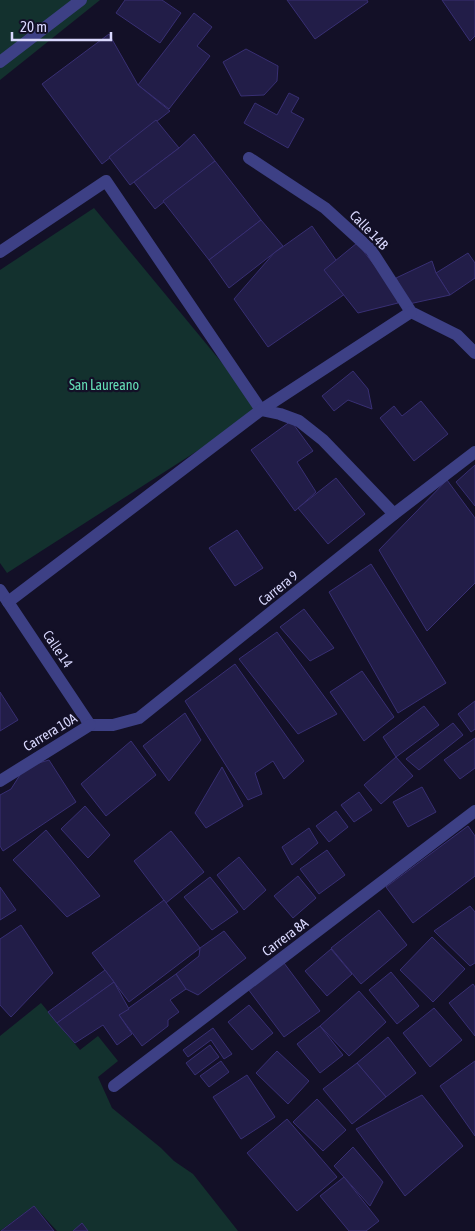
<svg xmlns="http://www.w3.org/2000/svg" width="475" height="1231" font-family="'Asap Condensed',sans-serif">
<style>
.green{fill:#13312e}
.building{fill:#221d48;stroke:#382f73}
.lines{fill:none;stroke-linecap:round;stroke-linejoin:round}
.minor{stroke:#3d4085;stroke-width:12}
.labels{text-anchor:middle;stroke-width:4.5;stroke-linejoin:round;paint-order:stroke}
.street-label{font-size:14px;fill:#d9d8fe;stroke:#131027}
.park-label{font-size:14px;fill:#64ddb6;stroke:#131027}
</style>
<rect width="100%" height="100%" fill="#131027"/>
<g class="green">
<polygon points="0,0 100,0 0,80"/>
<polygon points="94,208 261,410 7,573 0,563 0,270"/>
<polygon points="41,1003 80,1050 98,1036 118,1061 98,1077 112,1108 161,1148 174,1161 193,1174 238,1231 57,1231 34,1206 0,1231 0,1036"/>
</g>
<g class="building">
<polygon points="125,0 162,0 181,13 160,43 116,13"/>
<polygon points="287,0 367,0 368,2 315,39"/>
<polygon points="442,0 475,0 475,36 470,41"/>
<polygon points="194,13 212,27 197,46 210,56 169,109 138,85"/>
<polygon points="109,34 138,85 170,111 102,164 42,84"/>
<polygon points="246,49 278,66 277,81 264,95 241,96 223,62"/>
<polygon points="289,93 299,98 291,112 304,119 288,148 244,123 255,103 277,115"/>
<polygon points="156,120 179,148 130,185 109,157"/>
<polygon points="194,134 215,161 155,209 134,182 179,148"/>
<polygon points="215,161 261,220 209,260 163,201"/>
<polygon points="261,220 283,246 229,288 209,260"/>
<polygon points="312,226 355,287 268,347 234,299 274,253"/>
<polygon points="357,243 394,290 398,303 358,313 324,270"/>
<polygon points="468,253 475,263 475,278 450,295 436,273"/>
<polygon points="432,261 436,273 450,295 409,304 396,278"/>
<polygon points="353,371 368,389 372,409 348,400 334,411 322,396"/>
<polygon points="421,401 448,434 414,461 380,418 394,406 402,416"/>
<polygon points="291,421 313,451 297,462 316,492 295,511 251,450"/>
<polygon points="475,465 475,506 456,482"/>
<polygon points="336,478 365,514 328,544 298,508"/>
<polygon points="447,480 475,518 475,583 427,631 379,550"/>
<polygon points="237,530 263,568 235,586 209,548"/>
<polygon points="371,564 446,683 398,713 329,592"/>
<polygon points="304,609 334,648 310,661 280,627"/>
<polygon points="277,632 337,714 298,734 239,659"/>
<polygon points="235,664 304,761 284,779 273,761 255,773 262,794 248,800 185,701"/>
<polygon points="362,671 394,717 364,741 330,692"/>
<polygon points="0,692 18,720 0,731"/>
<polygon points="475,701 475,729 471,732 458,714"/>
<polygon points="424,706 439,725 396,757 383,737"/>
<polygon points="185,713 201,740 169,781 143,746"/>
<polygon points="453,723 463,735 419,770 406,759"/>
<polygon points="475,738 475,768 460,779 444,760"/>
<polygon points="131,741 156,775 106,816 81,784"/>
<polygon points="396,757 413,776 381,804 364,785"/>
<polygon points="49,760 76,802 3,851 0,846 0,795 11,789 25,767"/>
<polygon points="222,767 243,806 206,828 195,813"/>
<polygon points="422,787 436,812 408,827 393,802"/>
<polygon points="359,792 372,810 354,822 341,805"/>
<polygon points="85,806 110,835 88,858 61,829"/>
<polygon points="336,811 348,827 329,842 316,826"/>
<polygon points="468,826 475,836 475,876 413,923 386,887"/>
<polygon points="309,828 318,843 292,865 282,847"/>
<polygon points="46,830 100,896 67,917 13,860"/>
<polygon points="171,831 204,872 166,903 134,861"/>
<polygon points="327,850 345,875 319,894 300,869"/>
<polygon points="239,857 266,890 244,910 217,875"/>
<polygon points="298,876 316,898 293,918 274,896"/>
<polygon points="210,877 238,912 212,930 184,897"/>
<polygon points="0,887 16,910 0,920"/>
<polygon points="164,900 200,948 129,1002 92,953"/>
<polygon points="470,906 475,912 475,963 470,966 434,931"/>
<polygon points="379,910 407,945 361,984 331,948"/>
<polygon points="21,925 53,973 11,1017 0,1005 0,939"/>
<polygon points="224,931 246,958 198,995 186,989 176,974 199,956 200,948"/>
<polygon points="432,937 465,969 433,1002 400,970"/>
<polygon points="331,949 352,974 327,996 305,971"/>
<polygon points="284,963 320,1011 284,1037 248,989"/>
<polygon points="105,970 114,982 57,1023 48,1012"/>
<polygon points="391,972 419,1006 397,1024 369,990"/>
<polygon points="176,974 186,989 170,1000 179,1012 168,1020 168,1026 142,1046 119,1015"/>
<polygon points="114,982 129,1009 119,1015 132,1034 117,1045 103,1025 75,1043 57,1023"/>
<polygon points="473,984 475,987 475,1036 449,1003"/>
<polygon points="359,991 386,1022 349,1056 320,1026"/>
<polygon points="249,1005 273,1033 252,1050 228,1022"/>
<polygon points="434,1008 462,1040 430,1067 403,1033"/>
<polygon points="320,1026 343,1055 320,1073 297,1044"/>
<polygon points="213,1028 232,1054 224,1059 211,1040 188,1057 183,1050"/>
<polygon points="388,1037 416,1073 386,1097 357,1063"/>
<polygon points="210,1045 219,1057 195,1075 186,1063"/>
<polygon points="277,1051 309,1081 288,1104 256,1073"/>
<polygon points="221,1061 229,1072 209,1087 200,1076"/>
<polygon points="475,1061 475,1136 440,1086"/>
<polygon points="357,1063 386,1097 352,1124 323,1089"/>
<polygon points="247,1075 275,1117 241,1139 213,1097"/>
<polygon points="422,1095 463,1146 405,1196 356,1129"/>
<polygon points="317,1099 346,1130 323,1151 293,1122"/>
<polygon points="287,1119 337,1177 297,1211 247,1153"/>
<polygon points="353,1147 383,1182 370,1206 334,1166"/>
<polygon points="344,1177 379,1221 366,1231 349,1231 320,1196"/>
<polygon points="34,1206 54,1231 1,1231"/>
<polygon points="82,1223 88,1231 73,1231"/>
</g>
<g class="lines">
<g class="minor">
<polyline points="0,62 81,0"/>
<polyline points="249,158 325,208 371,250 411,312 457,335 475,353"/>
<polyline points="0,252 106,181 261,410 280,414 299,421 323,440 394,514"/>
<polyline points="0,590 90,725"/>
<polyline points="8,602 261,410 411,312"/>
<polyline points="90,725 113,725 139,718 394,514 475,452"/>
<polyline points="0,781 90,725"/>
<polyline points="114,1086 475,811"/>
</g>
</g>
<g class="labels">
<g class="street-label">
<text transform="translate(369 230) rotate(46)" y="5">Calle 14B</text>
<text transform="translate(278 588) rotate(-39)" y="5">Carrera 9</text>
<text transform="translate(58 649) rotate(56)" y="5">Calle 14</text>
<text transform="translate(50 732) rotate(-31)" y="5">Carrera 10A</text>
<text transform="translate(285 937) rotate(-37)" y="5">Carrera 8A</text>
</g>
<g class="park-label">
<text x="104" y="390">San Laureano</text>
</g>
</g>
<path d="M12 32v8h99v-8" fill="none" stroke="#d9d8fe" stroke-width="2.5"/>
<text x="20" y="32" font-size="15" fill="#d9d8fe" stroke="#131027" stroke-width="4" paint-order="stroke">20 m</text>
</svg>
